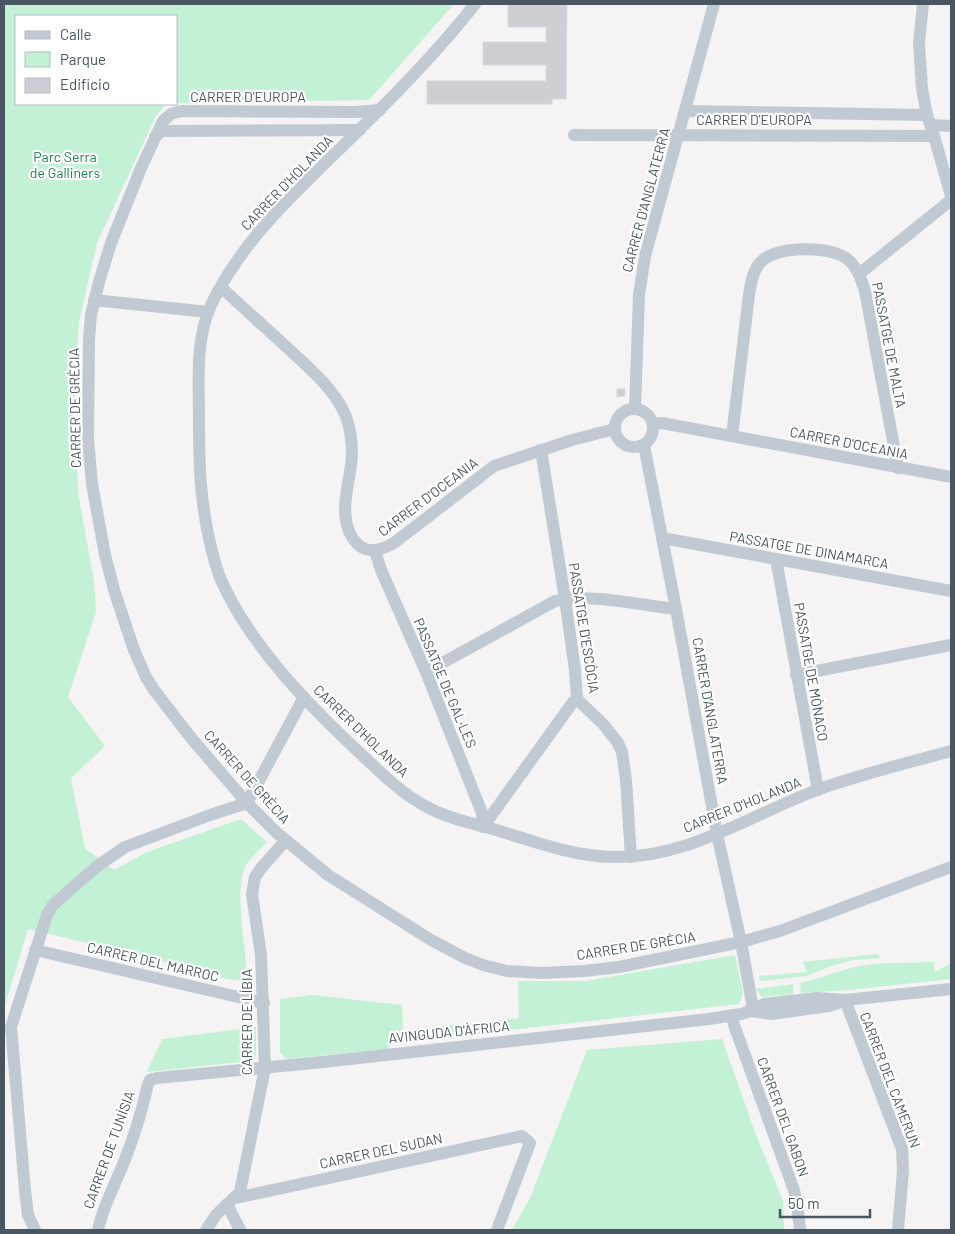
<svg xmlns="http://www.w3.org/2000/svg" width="955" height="1234" font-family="Barlow,sans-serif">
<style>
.green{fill:#c3f1d5}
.building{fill:#cdcfd5;stroke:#d7d9de}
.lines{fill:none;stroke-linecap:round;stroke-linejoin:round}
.street{stroke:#c1cad2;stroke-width:12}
.labels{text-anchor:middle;stroke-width:4.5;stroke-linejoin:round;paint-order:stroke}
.street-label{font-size:14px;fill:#4a5661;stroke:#fff}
.park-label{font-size:14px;fill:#17864f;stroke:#fff}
</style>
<rect width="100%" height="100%" fill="#f5f3f3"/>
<g class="green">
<path d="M4,4H454L369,100L176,103V16H16V104H166L156,116L97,243L79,322L73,417L79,498L94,581L96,612L68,697L105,746L71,778L85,848L114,870L147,852L241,819L267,842C261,849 251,857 246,865C233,893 247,949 247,981L227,979L155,959L28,929L6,1002L4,1003Z"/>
<polygon points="878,954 880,958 853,960 828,967 807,976 760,981 759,976 807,972 803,962"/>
<polygon points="735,955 743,993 739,1004 388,1044 389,1049 286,1059 280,1052 280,999 312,995 402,1005 403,1030 519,1018 518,981 585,981"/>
<path d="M934,962L935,972L951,963V979L849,990L801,993L800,983C820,979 839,970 860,966C884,962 909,963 934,962Z"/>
<polygon points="793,984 793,994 762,997 756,989"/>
<polygon points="256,1027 256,1056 250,1061 147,1072 162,1039"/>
<polygon points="722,1039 755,1132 783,1201 784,1230 512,1230 531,1196 587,1050"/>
</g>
<g class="building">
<polygon points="508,4 567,4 566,99 552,99 552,104 427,104 427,81 546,81 546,65 483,65 483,42 546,42 546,27 508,27"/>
<polygon points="617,389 625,389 625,396 617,397"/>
</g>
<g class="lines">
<g class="street">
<path d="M475,4C440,49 401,89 360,129C305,184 245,234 211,305C195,340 199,383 199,420C199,465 200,499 210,543C213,555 216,568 221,580C250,645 309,706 361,754C381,773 402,794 427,807C447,818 471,823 493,829C532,841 572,856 613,857C686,859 751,815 817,790C861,774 907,763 951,751"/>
<polyline points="923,4 919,43 922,89 927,115 934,136 951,196"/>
<polyline points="380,110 356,112 181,111 171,114 163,121 141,168 111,243 99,282 91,315 89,340 88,439 92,484 105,555 115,593 134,650 146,677 154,690 192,739 247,803 277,833 328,875 431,940 465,958 483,965 507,971 542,973 584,971 619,967 741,942 780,931 951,867"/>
<polyline points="685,111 927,115"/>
<polyline points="931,125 951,126"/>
<polyline points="574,135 934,136"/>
<polyline points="155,137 162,131 360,130"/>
<polyline points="859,274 951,200"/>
<path d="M221,287C240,305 260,323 280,341C303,363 331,384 345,414C350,426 352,442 352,455C351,481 337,512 352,537C363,555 378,552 394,543L494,466L572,440L615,429"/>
<polyline points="94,300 208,312"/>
<circle cx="634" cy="428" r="19"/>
<polyline points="635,409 639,295 645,256 714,4"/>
<polyline points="653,424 662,423 951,477"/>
<path d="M732,436L749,295C751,283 753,268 763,260C781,246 827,246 846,258C857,266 861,279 865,291L898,468"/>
<polyline points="644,445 676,609 717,834 741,942 752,1003 751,1011"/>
<polyline points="541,450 565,599 575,670 577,699 604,725 618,743 622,752 626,780 631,857"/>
<polyline points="662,538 951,591"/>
<polyline points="375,551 381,570 426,672 482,813 483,827"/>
<polyline points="776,559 818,790"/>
<path d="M426,672L555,601C589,593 640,605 676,609"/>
<polyline points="796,675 951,645"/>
<polyline points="483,827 573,702 577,699"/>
<polyline points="35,950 264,1003"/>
<polyline points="845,1000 902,1149 903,1171 898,1230"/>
<polyline points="751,1011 772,1014 829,1006 838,1003"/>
<polyline points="732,1016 734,1025 794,1190 797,1203 800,1230"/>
<polyline points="236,1198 522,1136 530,1143 497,1230"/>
<polyline points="227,1204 240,1230"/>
<polyline points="35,1230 28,1215 25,1190 11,1027 47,915 53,905 96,867 125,847 210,815 247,803 304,697"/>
<path d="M98,1230C103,1206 115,1185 124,1162C134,1137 142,1111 148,1084L150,1080L157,1078L323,1062L709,1019L741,1014L751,1011L764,1004L817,998L845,1000L951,989"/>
<polyline points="206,1230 216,1215 240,1192 265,1068 261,955 252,894 255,877 262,867 286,840"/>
</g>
</g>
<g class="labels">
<g class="street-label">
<text x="248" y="102">CARRER D'EUROPA</text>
<text x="754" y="125">CARRER D'EUROPA</text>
<text transform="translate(287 183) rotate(-46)" y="5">CARRER D'HOLANDA</text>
<text transform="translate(646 200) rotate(-75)" y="5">CARRER D'ANGLATERRA</text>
<text transform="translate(889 345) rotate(79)" y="5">PASSATGE DE MALTA</text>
<text transform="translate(75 408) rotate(-91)" y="5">CARRER DE GRÈCIA</text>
<text transform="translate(849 443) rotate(11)" y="5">CARRER D'OCEANIA</text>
<text transform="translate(428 497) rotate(-37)" y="5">CARRER D'OCEANIA</text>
<text transform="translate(809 550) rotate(10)" y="5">PASSATGE DE DINAMARCA</text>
<text transform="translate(584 628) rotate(81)" y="5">PASSATGE D'ESCÒCIA</text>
<text transform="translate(811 672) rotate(80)" y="5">PASSATGE DE MÒNACO</text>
<text transform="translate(445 683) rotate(67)" y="5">PASSATGE DE GAL·LES</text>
<text transform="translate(710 711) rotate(80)" y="5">CARRER D'ANGLATERRA</text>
<text transform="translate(361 731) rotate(44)" y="5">CARRER D'HOLANDA</text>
<text transform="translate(247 777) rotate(48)" y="5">CARRER DE GRÈCIA</text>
<text transform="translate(742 805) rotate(-22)" y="5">CARRER D'HOLANDA</text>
<text transform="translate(636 946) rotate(-9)" y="5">CARRER DE GRÈCIA</text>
<text transform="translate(153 962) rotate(13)" y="5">CARRER DEL MARROC</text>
<text transform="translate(247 1022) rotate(-90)" y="5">CARRER DE LÍBIA</text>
<text transform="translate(449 1032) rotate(-6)" y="5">AVINGUDA D'ÀFRICA</text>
<text transform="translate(890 1080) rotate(69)" y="5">CARRER DEL CAMERUN</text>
<text transform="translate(783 1117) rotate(70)" y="5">CARRER DEL GABON</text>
<text transform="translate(109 1150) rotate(-70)" y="5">CARRER DE TUNÍSIA</text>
<text transform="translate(381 1151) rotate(-12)" y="5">CARRER DEL SUDAN</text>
</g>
<g class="park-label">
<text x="65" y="162">Parc Serra<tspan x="65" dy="16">de Galliners</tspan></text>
</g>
</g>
<rect width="955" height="1234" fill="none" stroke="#4a5661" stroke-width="10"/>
<rect x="15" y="15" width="162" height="90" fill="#ffffff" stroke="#b7bbc0"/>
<rect x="25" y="31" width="25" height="8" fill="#c1cad2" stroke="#b7bbc0"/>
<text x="60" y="40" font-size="15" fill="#4a5661">Calle</text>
<rect x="25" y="52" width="25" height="15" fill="#c3f1d5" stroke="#b7bbc0"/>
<text x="60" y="65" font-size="15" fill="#4a5661">Parque</text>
<rect x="25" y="78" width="25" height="15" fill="#cdcfd5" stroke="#b7bbc0"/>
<text x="60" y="90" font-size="15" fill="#4a5661">Edificio</text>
<path d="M780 1209v8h90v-8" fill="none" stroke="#4a5661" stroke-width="2.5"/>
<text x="788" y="1209" font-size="15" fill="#4a5661" stroke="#ffffff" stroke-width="4" paint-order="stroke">50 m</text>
</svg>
